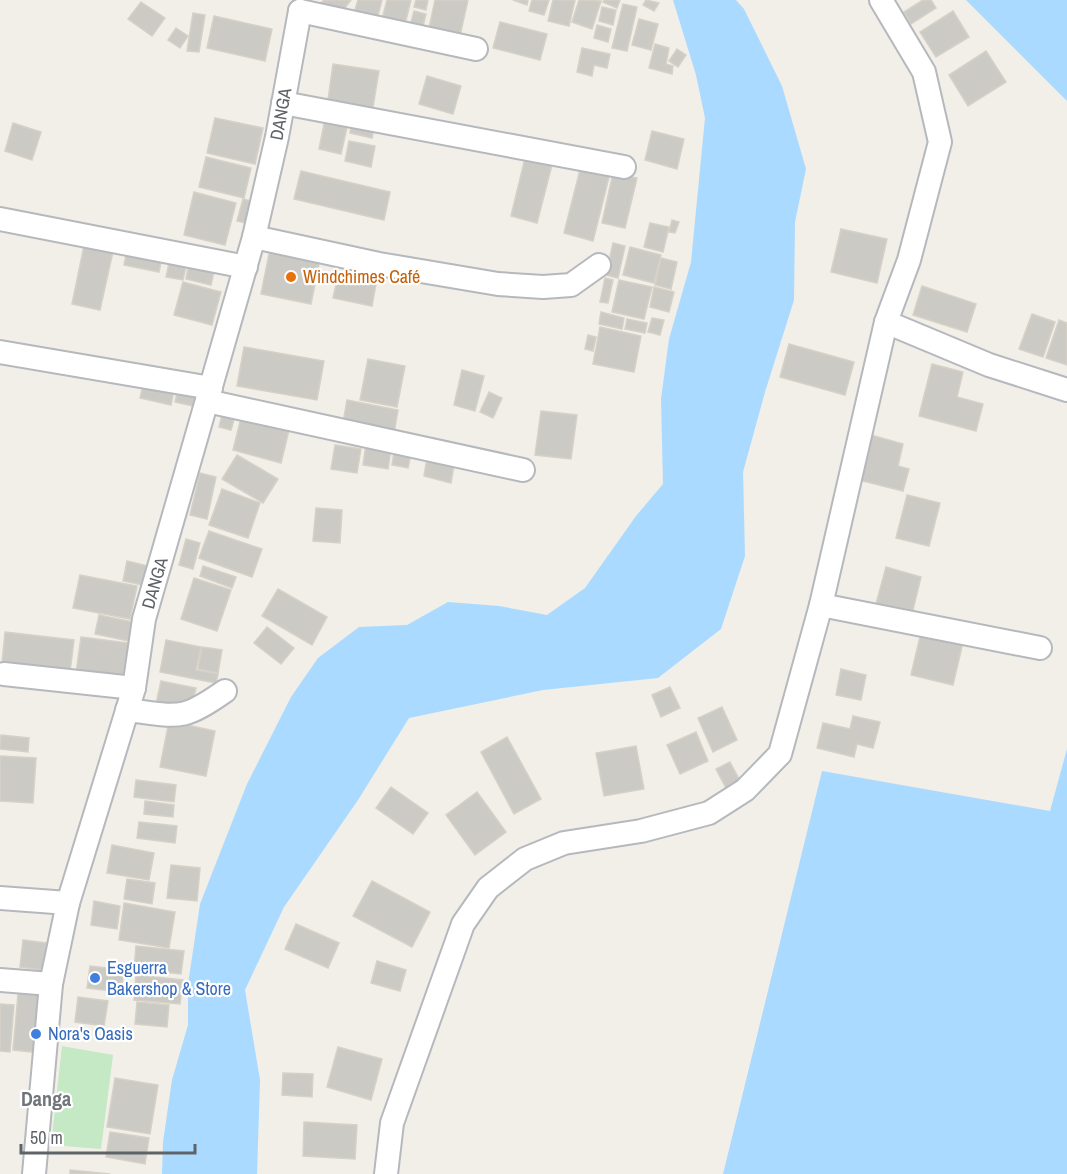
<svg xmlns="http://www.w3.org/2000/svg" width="1067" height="1174" font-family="'Archivo Narrow',sans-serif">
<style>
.green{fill:#c5e8c5}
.water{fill:#aadaff}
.building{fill:#cccac5;stroke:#d6d1c6;stroke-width:1.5}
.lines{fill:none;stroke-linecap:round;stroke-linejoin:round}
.minor-casing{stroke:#b5b8bc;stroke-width:26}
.minor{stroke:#fff;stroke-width:22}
.food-dot{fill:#e8710a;stroke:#fff;stroke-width:2}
.shop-dot{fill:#3f7fe0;stroke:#fff;stroke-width:2}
.labels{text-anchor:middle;stroke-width:4.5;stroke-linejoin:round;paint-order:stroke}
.street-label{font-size:18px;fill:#5f6368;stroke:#fff}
.food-label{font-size:18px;fill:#c56008;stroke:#fff;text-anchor:start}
.shop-label{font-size:18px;fill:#366cbe;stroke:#fff;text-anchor:start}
.neighbourhood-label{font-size:20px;font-weight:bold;fill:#70757a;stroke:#fff}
</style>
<rect width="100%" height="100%" fill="#f1efe8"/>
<polygon class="green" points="62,1046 113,1055 101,1149 51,1145"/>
<g class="water">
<polygon points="673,0 736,0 744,9 782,86 806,169 795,222 794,300 765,392 743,472 745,556 721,629 658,678 543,690 409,718 358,800 284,907 245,990 260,1080 257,1174 162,1174 163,1142 172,1080 188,1025 188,984 200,904 247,784 291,697 318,658 359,627 407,625 448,602 499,606 547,615 585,588 636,516 663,484 661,399 669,339 691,262 705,118 696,75"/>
<polygon points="966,0 1067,0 1067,101"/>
<polygon points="1067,749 1067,1174 723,1174 822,771 1050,811"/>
</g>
<g class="building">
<polygon points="324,0 351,0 338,17 320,4"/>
<polygon points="358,0 382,0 377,19 354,13"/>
<polygon points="387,0 411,0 404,28 381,23"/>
<polygon points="416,0 428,0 426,10 414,7"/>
<polygon points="435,0 468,0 459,40 428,33"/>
<polygon points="513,0 528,0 527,5"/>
<polygon points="532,0 549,0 544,15 529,11"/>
<polygon points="553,0 575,0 569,26 548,21"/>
<polygon points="579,0 601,1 592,29 572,22"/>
<polygon points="604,0 620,0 617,8 603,2"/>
<polygon points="646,0 659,3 654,11 643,5"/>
<polygon points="923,0 931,0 936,8 911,24 904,12"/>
<polygon points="141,2 165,18 152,36 128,19"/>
<polygon points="623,4 637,7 627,51 612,48"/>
<polygon points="602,7 616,10 613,25 599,21"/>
<polygon points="414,11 426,14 422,30 410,26"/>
<polygon points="953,11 969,37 936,57 920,32"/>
<polygon points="193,13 205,15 199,52 187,51"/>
<polygon points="214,16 272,29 265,61 207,48"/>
<polygon points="639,19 658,24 651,50 632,45"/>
<polygon points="500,22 547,34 540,60 493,48"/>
<polygon points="597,25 611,29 608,42 594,38"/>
<polygon points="176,28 188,36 180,48 168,40"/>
<polygon points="655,44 669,48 666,64 673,66 672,74 649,68"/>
<polygon points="582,48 610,54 607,68 594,65 592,76 577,72"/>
<polygon points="677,49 686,55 678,67 669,61"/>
<polygon points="986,51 1006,82 968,106 949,75"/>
<polygon points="333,64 379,71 373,107 328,100"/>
<polygon points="427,76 461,86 453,114 419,104"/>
<polygon points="326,114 349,118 341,154 319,149"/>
<polygon points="215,118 263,128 255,164 207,153"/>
<polygon points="353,118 375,122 372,138 350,133"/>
<polygon points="13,123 41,132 32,160 5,151"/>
<polygon points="652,131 684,139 677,169 645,160"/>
<polygon points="349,141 375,146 371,167 345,161"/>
<polygon points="526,154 553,161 537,223 511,216"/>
<polygon points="206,157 251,168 244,198 199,187"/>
<polygon points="582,162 611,169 593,241 564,233"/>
<polygon points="301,171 390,192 384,220 294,199"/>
<polygon points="613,173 637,178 625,228 602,223"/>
<polygon points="194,192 236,203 225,245 184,235"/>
<polygon points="243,199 259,203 254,225 237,221"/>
<polygon points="672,220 679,222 675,233 669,232"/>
<polygon points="650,223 669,227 663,252 644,247"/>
<polygon points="841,229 887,239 877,283 831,272"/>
<polygon points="85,241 114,247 100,310 72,304"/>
<polygon points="613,243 625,246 618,278 606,275"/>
<polygon points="128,246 163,253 159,272 124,265"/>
<polygon points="630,247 661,255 654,283 623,275"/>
<polygon points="270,249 320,259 311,304 261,294"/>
<polygon points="171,254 188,257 183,280 166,277"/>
<polygon points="190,257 216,262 211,285 186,279"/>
<polygon points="661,258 677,262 671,289 655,285"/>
<polygon points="338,276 376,284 372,306 333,298"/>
<polygon points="605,278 613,280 608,303 600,302"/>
<polygon points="619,280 652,287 644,319 612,312"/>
<polygon points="183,282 221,292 212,325 174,315"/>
<polygon points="922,286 976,304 967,332 913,315"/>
<polygon points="654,287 674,292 669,312 650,307"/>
<polygon points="601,312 624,318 622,329 599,324"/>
<polygon points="1032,314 1055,322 1043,357 1019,349"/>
<polygon points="652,318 664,320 660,335 648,332"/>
<polygon points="627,319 647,323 645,333 625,329"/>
<polygon points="1059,320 1067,323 1067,365 1046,358"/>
<polygon points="600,327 641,336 634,372 593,364"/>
<polygon points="588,335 596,337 593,351 585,349"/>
<polygon points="789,344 854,362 845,395 780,377"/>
<polygon points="244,347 324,361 317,400 237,386"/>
<polygon points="368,359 405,366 397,407 360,400"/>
<polygon points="932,364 963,372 957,397 983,404 976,431 919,416"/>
<polygon points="462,370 484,376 475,411 454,405"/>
<polygon points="145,377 175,384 171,405 140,398"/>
<polygon points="179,384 197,388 193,406 175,402"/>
<polygon points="489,392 502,398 493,418 480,412"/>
<polygon points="347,400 398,410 393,439 342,429"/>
<polygon points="224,406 237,409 231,430 219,427"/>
<polygon points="243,410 291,422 281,463 233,450"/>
<polygon points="541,411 577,415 571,459 535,455"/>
<polygon points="871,435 903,444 898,466 909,469 903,491 859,480"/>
<polygon points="366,444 391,449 388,469 363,465"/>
<polygon points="335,445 361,449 357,473 331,469"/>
<polygon points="395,446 412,449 408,468 392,465"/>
<polygon points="428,452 455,459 451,483 424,476"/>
<polygon points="237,455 278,479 263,503 222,479"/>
<polygon points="200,473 216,477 207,519 190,515"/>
<polygon points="222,489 260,503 248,538 209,525"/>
<polygon points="907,495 940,503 929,546 896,538"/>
<polygon points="316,508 342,510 340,543 313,541"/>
<polygon points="209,531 262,549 252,577 199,558"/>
<polygon points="186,539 200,543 193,569 179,565"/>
<polygon points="127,561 152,567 148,586 123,581"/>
<polygon points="203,566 236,577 232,588 200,576"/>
<polygon points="886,567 921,577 913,610 876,604"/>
<polygon points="80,575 137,586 130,619 73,608"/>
<polygon points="194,578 231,590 217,631 181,619"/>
<polygon points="278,589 327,617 312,645 262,616"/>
<polygon points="99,615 138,623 134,642 95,634"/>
<polygon points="267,627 294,648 281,664 254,643"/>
<polygon points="922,628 964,638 953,685 911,675"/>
<polygon points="5,632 74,640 70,672 2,663"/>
<polygon points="81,637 135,644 130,680 76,673"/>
<polygon points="166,640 201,647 196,670 218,674 216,683 160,672"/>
<polygon points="202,647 222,650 218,673 198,669"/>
<polygon points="841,669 866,675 861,700 836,695"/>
<polygon points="161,681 196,688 190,712 156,704"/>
<polygon points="670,687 680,708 661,717 652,695"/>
<polygon points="722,707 737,740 713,752 698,718"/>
<polygon points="853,716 880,722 873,748 857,744 854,757 817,748 823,723 850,729"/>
<polygon points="169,721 215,731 206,776 160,767"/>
<polygon points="696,732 708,761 680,774 667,745"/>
<polygon points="1,735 29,738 28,752 0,749"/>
<polygon points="507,737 541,799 514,814 481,752"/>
<polygon points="636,746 644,789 604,796 596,753"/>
<polygon points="0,756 36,758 33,803 0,801"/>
<polygon points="730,762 741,783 727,790 716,769"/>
<polygon points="136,780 176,785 174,802 134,797"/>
<polygon points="391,787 428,813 413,834 376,808"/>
<polygon points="477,792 506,832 475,855 446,815"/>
<polygon points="145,801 174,805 173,817 144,814"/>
<polygon points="139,822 177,826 175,843 137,838"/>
<polygon points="112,845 154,853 149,880 107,873"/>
<polygon points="171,865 200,868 197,901 167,898"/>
<polygon points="127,879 155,883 152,904 124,899"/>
<polygon points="372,881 430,912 412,947 353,916"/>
<polygon points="94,901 120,906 117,929 91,925"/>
<polygon points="124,903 175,912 169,948 119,940"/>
<polygon points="296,924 339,943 328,968 285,949"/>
<polygon points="23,940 46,943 43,970 20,967"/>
<polygon points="136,946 184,951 181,974 134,969"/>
<polygon points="377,961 406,970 400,991 371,983"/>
<polygon points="90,966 124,970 121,992 87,988"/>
<polygon points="136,975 183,980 180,1004 134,1000"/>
<polygon points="19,983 46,986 41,1053 13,1050"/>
<polygon points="78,997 108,1001 104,1026 75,1022"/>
<polygon points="137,1002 169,1005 167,1027 135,1024"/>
<polygon points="0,1004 14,1005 10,1052 0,1051"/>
<polygon points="338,1047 382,1059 371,1100 327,1087"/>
<polygon points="283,1073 313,1074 312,1097 282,1095"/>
<polygon points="115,1078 158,1085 150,1134 107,1127"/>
<polygon points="304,1122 357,1125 355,1159 303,1156"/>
<polygon points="110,1132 149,1138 145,1164 106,1157"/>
<polygon points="70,1170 110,1174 70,1174"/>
</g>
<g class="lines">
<defs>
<g id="minor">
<polyline points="300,11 476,49"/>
<polyline points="283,103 624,167"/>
<polyline points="0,219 246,267"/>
<polyline points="254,237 379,264 498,284 543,287 571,285 599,265"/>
<polyline points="886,322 989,365 1067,390"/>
<polyline points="0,352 211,388"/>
<polyline points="207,401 523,470"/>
<polyline points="821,605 1040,648"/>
<polyline points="4,674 134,688"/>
<path d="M127,710C179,716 181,722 225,691"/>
<polyline points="0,898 68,903"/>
<polyline points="0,980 51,984"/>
<polyline points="34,1174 51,984 68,903 134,688 144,619 254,237 277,137 300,11"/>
<polyline points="386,1174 392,1123 463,924 488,888 525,859 564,843 641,831 709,813 745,790 780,754 821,605 886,322 909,260 940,142 924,72 881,0"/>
</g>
</defs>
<use href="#minor" class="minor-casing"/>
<use href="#minor" class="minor"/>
</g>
<circle class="food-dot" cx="291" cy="277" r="6"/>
<g class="shop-dot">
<circle cx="95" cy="978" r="6"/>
<circle cx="36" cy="1034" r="6"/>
</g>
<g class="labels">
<g class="street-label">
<text transform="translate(281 114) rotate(-80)" y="6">DANGA</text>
<text transform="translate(155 583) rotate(-74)" y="6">DANGA</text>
</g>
<g class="food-label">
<text x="303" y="283">Windchimes Café</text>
</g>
<g class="shop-label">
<text x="107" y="974">Esguerra<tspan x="107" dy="21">Bakershop &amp; Store</tspan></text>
<text x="48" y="1040">Nora's Oasis</text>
</g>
<g class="neighbourhood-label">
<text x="46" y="1106">Danga</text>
</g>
</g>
<path d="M21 1144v9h174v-9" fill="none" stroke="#5f6368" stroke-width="3"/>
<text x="30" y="1144" font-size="18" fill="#5f6368" stroke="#ffffff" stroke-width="4.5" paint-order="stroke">50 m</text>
</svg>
